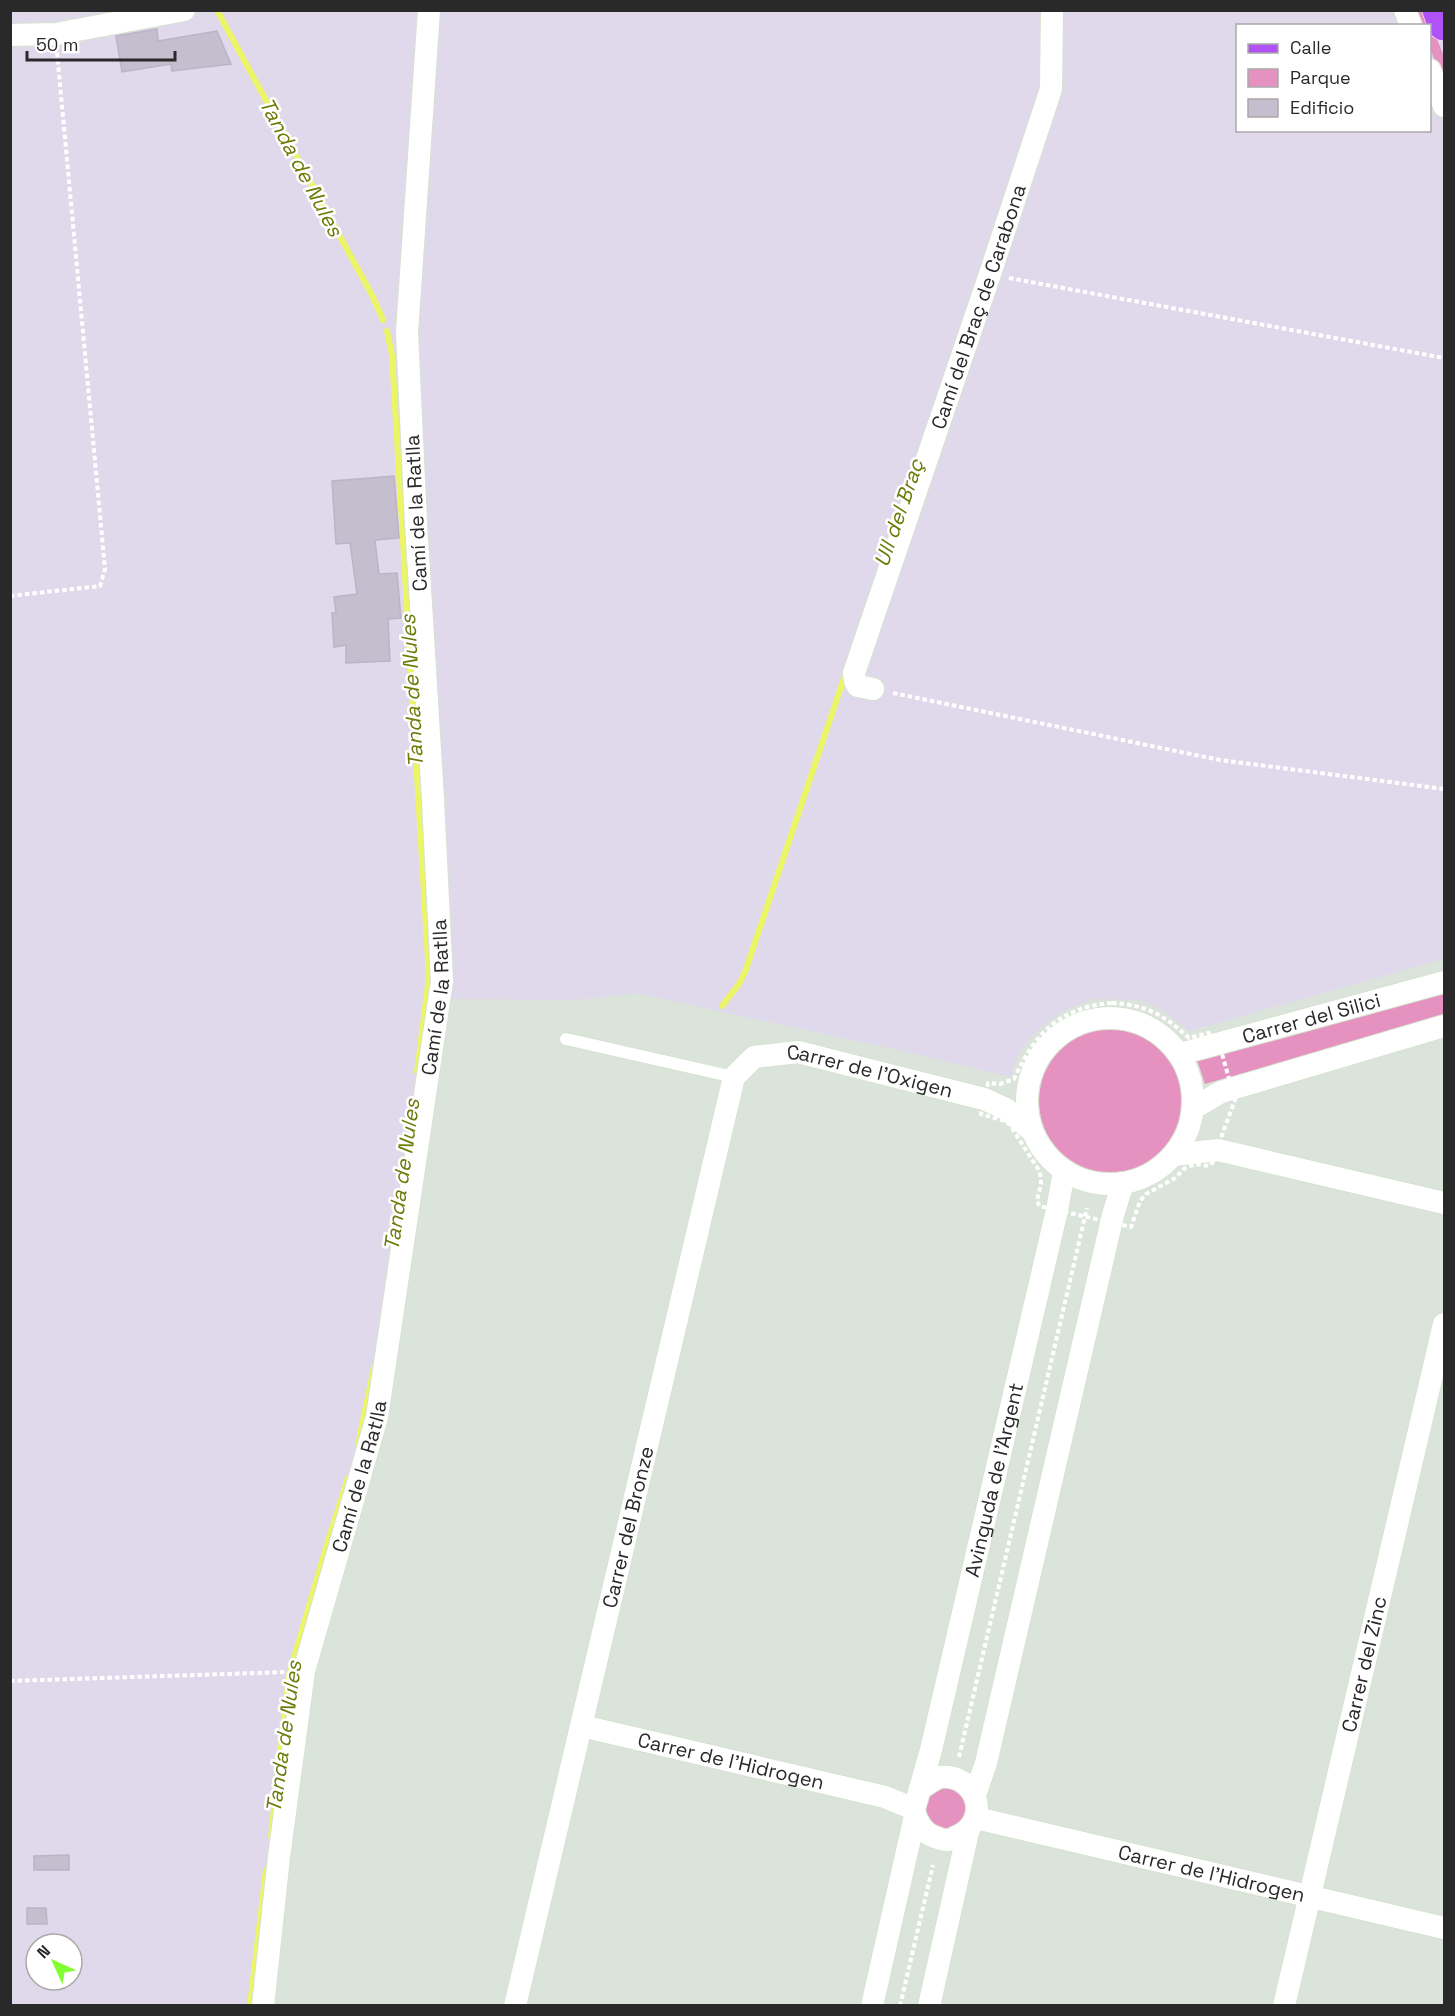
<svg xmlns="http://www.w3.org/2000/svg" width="1455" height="2016" font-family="'Space Grotesk',sans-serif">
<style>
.industrial{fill:#dbe4db}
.green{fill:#e692c0}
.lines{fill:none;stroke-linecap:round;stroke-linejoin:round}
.stream{stroke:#ebf565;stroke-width:6}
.building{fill:#c5bece;stroke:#bcb3c7;stroke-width:1.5}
.service-casing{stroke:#d6e3cf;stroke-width:14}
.minor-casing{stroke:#d6e3cf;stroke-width:24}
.primary-casing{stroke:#fff;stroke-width:34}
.path{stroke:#fff;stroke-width:4;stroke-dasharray:4.5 3;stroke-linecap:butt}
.service{stroke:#fff;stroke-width:12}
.minor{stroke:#fff;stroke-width:22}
.primary{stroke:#b052f8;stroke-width:33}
.labels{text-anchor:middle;stroke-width:5;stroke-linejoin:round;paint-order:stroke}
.street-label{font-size:20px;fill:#292929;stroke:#fff}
.water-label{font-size:21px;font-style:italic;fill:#6b7c09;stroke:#fff}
</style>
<rect width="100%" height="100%" fill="#e0d9ec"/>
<polygon class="industrial" points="1444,959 1444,2005 272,2006 310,1671 361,1516 391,1396 446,999 579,1000 635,993 903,1051 1010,1077 1020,1052 1035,1032 1061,1012 1093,999 1142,1000 1167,1013 1189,1031"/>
<g class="green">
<polygon points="1414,11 1425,11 1444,56 1444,85 1430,48 1430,26 1420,25"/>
<polygon points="1444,990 1444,1016 1205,1084 1197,1060"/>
<circle cx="1111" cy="1101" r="72"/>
<polygon points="940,1785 963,1792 969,1814 954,1832 925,1822 923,1799"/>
</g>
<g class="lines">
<g class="stream">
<polyline points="219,14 373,297 383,320"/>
<polyline points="387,331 392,355 429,977 417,1072"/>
<polyline points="722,1006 739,984 745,972 846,672"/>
<polyline points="358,1445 374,1367"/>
<polyline points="271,1836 289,1675 328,1541 348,1478"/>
<polyline points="250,2006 266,1870"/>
</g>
</g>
<g class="building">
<polygon points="157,29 158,41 217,31 231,64 172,71 171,64 122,72 116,36"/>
<polygon points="394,476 399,538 375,540 379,574 397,573 401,618 388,619 390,661 346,663 346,645 334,647 332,613 336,613 334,597 357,594 350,543 336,544 332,481"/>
<polygon points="69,1855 69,1870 34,1870 34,1856"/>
<polygon points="27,1908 46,1908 47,1924 27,1924"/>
</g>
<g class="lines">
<defs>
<polyline id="service" points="566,1039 734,1077"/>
<g id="minor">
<polyline points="1405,10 1411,26"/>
<polyline points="10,35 56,34 184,10"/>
<polyline points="1430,70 1444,106"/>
<path id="s1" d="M873,689L858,686L855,681L854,673L990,274L1051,89L1052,10"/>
<circle cx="1110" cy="1101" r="83"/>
<path id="s2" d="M1180,1054L1444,982"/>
<polyline points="1194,1108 1221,1092 1444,1026"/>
<polyline points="1174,1155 1218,1150 1444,1203"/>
<path id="s3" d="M582,1726L885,1797L914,1809"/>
<path id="s4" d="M921,1788C927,1785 934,1778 941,1777C978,1774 992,1822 956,1837C954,1838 951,1840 948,1840C944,1841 938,1838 935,1837C923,1833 915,1820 914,1809L931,1750L1057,1210L1064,1172"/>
<polyline points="975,1795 986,1763 1113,1215 1123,1183"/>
<path id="s5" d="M976,1818L1444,1928"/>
<path id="s6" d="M263,2006L279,1857L304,1671L377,1417L442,981L433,800L416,523L407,333L429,10"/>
<path id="s7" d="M515,2006L734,1077L754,1057L798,1052L984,1099L1006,1109L1031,1130"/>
<polyline points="872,2006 915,1816"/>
<polyline points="929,2006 968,1832"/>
<path id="s8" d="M1284,2006L1444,1324"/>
</g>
<polyline id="primary" points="1439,10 1444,24"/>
</defs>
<use href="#service" class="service-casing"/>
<use href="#minor" class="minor-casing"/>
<use href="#primary" class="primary-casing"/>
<g class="path">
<polyline points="1009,278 1444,358"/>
<polyline points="10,596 100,586 105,569 57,52"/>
<polyline points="893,693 1220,760 1444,789"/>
<path d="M1112,1003C1147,1005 1164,1015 1189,1038L1208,1033L1217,1036L1235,1100L1222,1135L1215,1160L1209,1166L1195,1164L1185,1168L1175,1178L1146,1194L1140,1201L1131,1227L1039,1206L1037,1200L1041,1184L1040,1172L1010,1125L1005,1121L981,1114L988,1083L1000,1084L1014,1079C1035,1033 1060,1007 1112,1003Z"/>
<polyline points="10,1681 286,1672"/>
<polyline points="959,1757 1087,1208"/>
<polyline points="900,2006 933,1865"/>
</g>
<use href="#service" class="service"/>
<use href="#minor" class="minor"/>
<use href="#primary" class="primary"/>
</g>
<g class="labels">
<g class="street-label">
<text dy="7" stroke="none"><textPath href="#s1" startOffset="416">Camí del Braç de Carabona</textPath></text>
<text transform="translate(416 513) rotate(-93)" y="7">Camí de la Ratlla</text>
<text dy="7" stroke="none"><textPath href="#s6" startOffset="1026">Camí de la Ratlla</textPath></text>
<text dy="7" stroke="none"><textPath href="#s2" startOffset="136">Carrer del Silici</textPath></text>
<text dy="7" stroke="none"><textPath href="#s7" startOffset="1101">Carrer de l'Oxigen</textPath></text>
<text dy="7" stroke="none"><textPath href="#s6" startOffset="540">Camí de la Ratlla</textPath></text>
<text dy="7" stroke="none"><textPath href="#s4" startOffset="512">Avinguda de l'Argent</textPath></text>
<text dy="7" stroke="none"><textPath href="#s7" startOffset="492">Carrer del Bronze</textPath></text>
<text dy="7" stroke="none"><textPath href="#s8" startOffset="351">Carrer del Zinc</textPath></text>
<text dy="7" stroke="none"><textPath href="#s3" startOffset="153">Carrer de l'Hidrogen</textPath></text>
<text dy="7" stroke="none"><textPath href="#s5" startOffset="242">Carrer de l'Hidrogen</textPath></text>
</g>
<g class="water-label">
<text transform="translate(301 167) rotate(62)" y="7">Tanda de Nules</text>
<text transform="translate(899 513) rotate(-71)" y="7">Ull del Braç</text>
<text transform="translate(412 691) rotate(-93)" y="7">Tanda de Nules</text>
<text transform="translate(402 1175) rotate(-82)" y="7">Tanda de Nules</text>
<text transform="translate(284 1737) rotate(-82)" y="7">Tanda de Nules</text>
</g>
</g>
<rect width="1455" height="2016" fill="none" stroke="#292929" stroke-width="24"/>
<rect x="1236" y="24" width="195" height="108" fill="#ffffff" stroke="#a9a9a9" stroke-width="1.5"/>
<rect x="1248" y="44" width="30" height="9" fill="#b052f8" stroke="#a9a9a9" stroke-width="1.5"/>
<text x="1290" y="54" font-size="18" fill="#292929">Calle</text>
<rect x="1248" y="69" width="30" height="18" fill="#e692c0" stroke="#a9a9a9" stroke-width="1.5"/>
<text x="1290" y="84" font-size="18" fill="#292929">Parque</text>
<rect x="1248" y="99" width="30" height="18" fill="#c5bece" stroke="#a9a9a9" stroke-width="1.5"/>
<text x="1290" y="114" font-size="18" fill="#292929">Edificio</text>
<g transform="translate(54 1962) rotate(315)"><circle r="28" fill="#ffffff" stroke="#a9a9a9" stroke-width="1.5"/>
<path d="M0-4.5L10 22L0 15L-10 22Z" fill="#82ff33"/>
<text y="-9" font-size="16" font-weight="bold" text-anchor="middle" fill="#292929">N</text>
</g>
<path d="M27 51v9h148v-9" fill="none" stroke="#292929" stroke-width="3"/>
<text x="36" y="51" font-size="18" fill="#292929" stroke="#ffffff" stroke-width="4.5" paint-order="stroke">50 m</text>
</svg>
